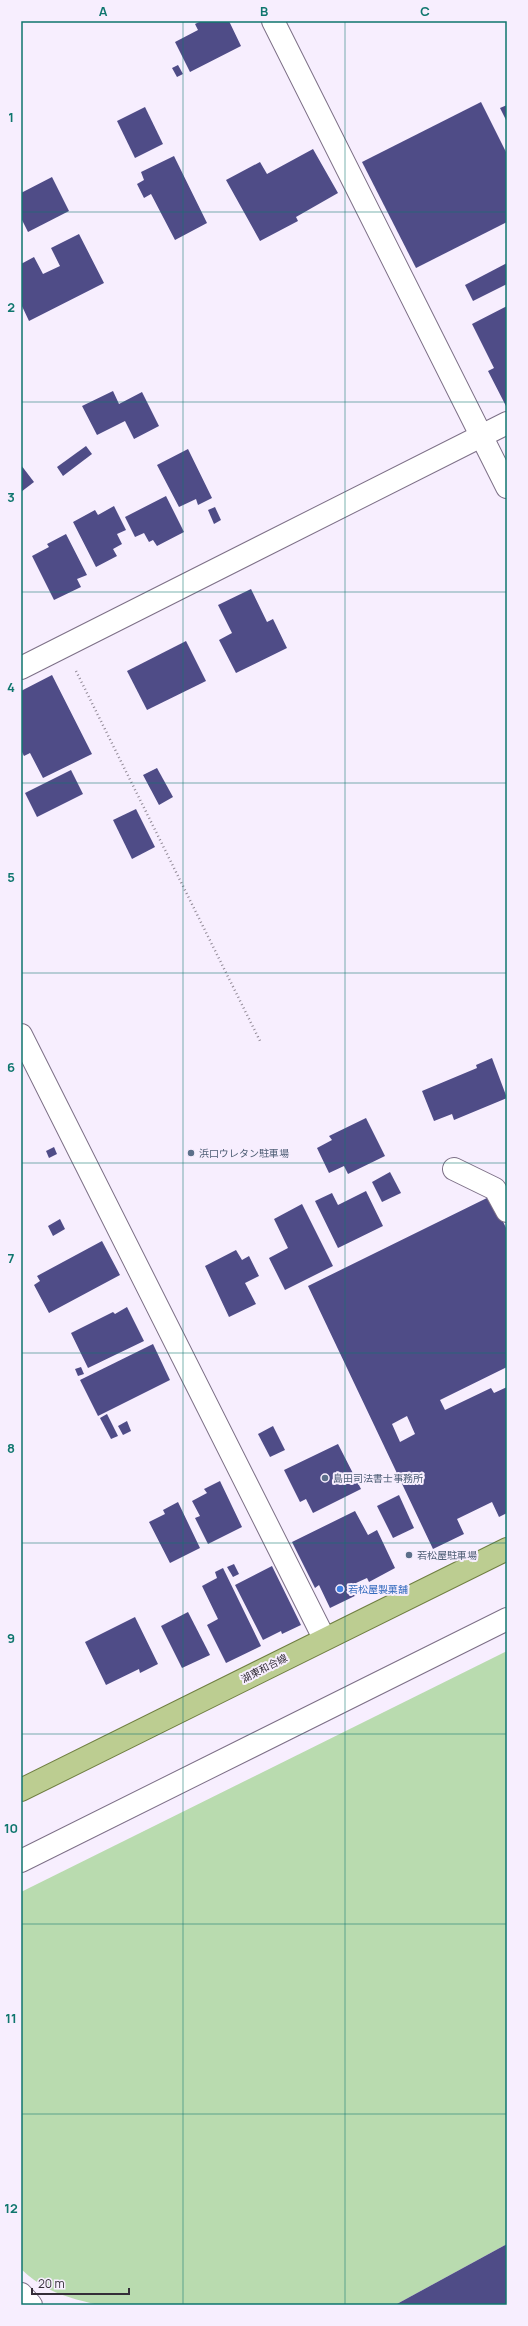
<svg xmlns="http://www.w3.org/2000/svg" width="528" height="2326" font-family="Manrope,'Noto Sans JP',sans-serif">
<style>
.green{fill:#b9dbaf}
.building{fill:#4f4c87;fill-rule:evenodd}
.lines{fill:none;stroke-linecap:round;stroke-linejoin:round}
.minor-casing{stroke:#7d7087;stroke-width:24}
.major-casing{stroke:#707f42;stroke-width:24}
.path{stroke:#928a97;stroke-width:2.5;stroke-dasharray:1 3;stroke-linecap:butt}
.minor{stroke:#fff;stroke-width:22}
.major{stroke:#bccd91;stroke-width:22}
.grid{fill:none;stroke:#0f766e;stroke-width:1;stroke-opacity:0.55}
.service-dot{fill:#5c6f8a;stroke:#f7eefe;stroke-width:1.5}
.shop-dot{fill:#3f7fe0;stroke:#f7eefe;stroke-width:1.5}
.labels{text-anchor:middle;stroke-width:4;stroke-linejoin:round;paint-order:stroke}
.service-label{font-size:10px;fill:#4e5e75;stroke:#f7eefe;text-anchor:start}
.shop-label{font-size:10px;fill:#366cbe;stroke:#f7eefe;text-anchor:start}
.street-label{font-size:10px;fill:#342e38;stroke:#f7eefe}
.neatline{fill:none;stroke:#0f766e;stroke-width:1.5}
.grid-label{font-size:13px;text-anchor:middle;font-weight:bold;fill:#0f766e}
</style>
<rect width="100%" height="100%" fill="#f7eefe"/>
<path class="green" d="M507,1651V2244L395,2305H99C68,2298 45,2292 21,2269V1892Z"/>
<g class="building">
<polygon points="201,21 229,21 241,46 190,72 175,42 198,30 195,24"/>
<polygon points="178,65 183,74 177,77 172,68"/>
<polygon points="481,102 507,154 507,222 416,268 362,162"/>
<polygon points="507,105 507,122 500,108"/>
<polygon points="145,107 163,144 135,158 117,121"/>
<polygon points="313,149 338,193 296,217 298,221 260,241 226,180 260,162 267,174"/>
<polygon points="174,156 207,223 175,240 151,194 144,198 137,184 144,180 141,172"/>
<polygon points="52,177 69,211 28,232 21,218 21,193"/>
<polygon points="79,234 104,283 29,321 21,304 21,264 34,257 43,274 60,266 51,248"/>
<polygon points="507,263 507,284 473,301 465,285"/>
<polygon points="507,306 507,408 488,371 494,368 472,324"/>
<polygon points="113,391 119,404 142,392 159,426 134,439 125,421 97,435 82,406"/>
<polygon points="86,446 92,454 63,476 57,467"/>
<polygon points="188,449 212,498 198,505 196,499 179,507 157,465"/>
<polygon points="21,465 34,482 21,492"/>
<polygon points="166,496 184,532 157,546 153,540 149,542 144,533 135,537 125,517"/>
<polygon points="114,506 126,530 117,534 122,544 113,549 117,556 96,567 73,522 95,510 98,515"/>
<polygon points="215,507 221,520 214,524 208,510"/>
<polygon points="66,534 87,575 77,579 81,587 54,600 32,556 49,547 47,544"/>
<polygon points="251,589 267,622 273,619 287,648 236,673 219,640 232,633 218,605"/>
<polygon points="186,641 206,681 147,710 127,671"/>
<polygon points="52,675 92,754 43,778 30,753 24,756 21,750 21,691"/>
<polygon points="157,768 173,797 159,805 143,775"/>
<polygon points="71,770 83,794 37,817 25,793"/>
<polygon points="136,809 155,847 132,859 113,820"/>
<polygon points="492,1058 507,1098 454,1120 452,1114 434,1121 422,1091 477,1068 476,1065"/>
<polygon points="366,1118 385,1156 348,1174 344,1166 329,1173 317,1148 332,1140 329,1136"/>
<polygon points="54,1147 57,1154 49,1158 46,1151"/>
<polygon points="390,1172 401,1193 382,1202 372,1182"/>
<polygon points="366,1191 383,1226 338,1248 315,1201 332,1193 338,1205"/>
<path d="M491,1196L507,1230V1367L440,1400L445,1410L491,1388L494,1393L507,1387V1513L499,1517L492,1502L457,1519L464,1534L433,1549L308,1286ZM407,1416L415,1434L400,1442L392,1424Z"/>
<polygon points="302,1204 333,1266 285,1290 269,1258 288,1248 274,1219"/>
<polygon points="60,1219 65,1229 53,1236 48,1226"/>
<polygon points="102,1241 120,1275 49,1313 34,1285 40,1281 37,1276"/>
<polygon points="236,1250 242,1260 249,1256 259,1276 245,1283 256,1304 229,1317 205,1266"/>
<polygon points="127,1307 144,1341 88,1368 71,1333 113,1312 115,1314"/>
<polygon points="153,1344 170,1380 98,1416 80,1380"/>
<polygon points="81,1367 84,1374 78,1376 75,1369"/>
<polygon points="107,1414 118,1436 111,1439 100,1418"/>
<polygon points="127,1421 131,1431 123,1435 118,1426"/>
<polygon points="273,1426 285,1450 270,1457 258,1434"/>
<polygon points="338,1444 361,1489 313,1513 306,1499 300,1502 284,1470"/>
<polygon points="220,1481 242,1527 208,1544 195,1518 200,1516 192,1501 207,1493 204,1489"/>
<polygon points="399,1495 414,1528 393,1538 377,1506"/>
<polygon points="178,1502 200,1548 170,1563 149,1522 165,1514 163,1510"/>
<polygon points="355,1511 368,1535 377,1530 395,1568 369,1582 367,1578 356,1583 361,1593 330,1608 319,1585 315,1588 292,1542"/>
<polygon points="234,1564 239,1574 233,1577 227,1567"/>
<polygon points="272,1566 301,1625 282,1634 281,1631 263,1640 235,1585"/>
<polygon points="223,1568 261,1646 226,1663 207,1625 218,1619 202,1586 217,1578 215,1572"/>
<polygon points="188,1612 210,1655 182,1668 161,1626"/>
<polygon points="135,1617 158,1664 140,1673 139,1669 106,1685 85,1642"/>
<polygon points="507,2244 507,2305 395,2305"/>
</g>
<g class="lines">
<defs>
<g id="minor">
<polyline points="273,21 507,487"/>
<polyline points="21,668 507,423"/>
<polyline points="21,1035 324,1638"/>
<polyline points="454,1169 495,1189 507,1211"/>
<polyline points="21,1861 507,1619"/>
<polyline points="21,2294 31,2305"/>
</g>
<polyline id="major" points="21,1790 507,1549"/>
</defs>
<use href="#minor" class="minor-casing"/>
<use href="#major" class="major-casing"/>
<polyline class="path" points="76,671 261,1043"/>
<use href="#minor" class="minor"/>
<use href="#major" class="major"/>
</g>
<path class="grid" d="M183,21V2305M345,21V2305M21,212H507M21,402H507M21,592H507M21,783H507M21,973H507M21,1163H507M21,1353H507M21,1543H507M21,1734H507M21,1924H507M21,2114H507"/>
<g class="service-dot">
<circle cx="191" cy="1153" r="4"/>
<circle cx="325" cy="1478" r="4"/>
<circle cx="409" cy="1555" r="4"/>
</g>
<circle class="shop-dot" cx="340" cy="1589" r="4"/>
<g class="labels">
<g class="service-label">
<text x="199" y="1157">浜口ウレタン駐車場</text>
<text x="333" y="1482">島田司法書士事務所</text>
<text x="417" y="1559">若松屋駐車場</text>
</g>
<g class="shop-label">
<text x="348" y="1593">若松屋製菓舗</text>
</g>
<g class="street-label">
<text transform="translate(264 1668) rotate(-27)" y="4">湖東和合線</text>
</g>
</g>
<rect width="528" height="2326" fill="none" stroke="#f7eefe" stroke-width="44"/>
<path d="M32 2288v6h97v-6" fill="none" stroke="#342e38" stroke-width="2"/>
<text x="38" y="2288" font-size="12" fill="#342e38" stroke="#f7eefe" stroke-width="3" paint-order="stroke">20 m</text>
<rect x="22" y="22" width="484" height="2282" class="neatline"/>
<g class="grid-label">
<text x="103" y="16">A</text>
<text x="264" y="16">B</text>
<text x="425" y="16">C</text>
<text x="11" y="122">1</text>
<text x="11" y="312">2</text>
<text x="11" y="502">3</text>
<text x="11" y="692">4</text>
<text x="11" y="882">5</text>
<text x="11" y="1072">6</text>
<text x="11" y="1263">7</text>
<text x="11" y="1453">8</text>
<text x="11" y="1643">9</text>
<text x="11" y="1833">10</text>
<text x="11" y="2023">11</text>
<text x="11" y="2213">12</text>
</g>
</svg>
